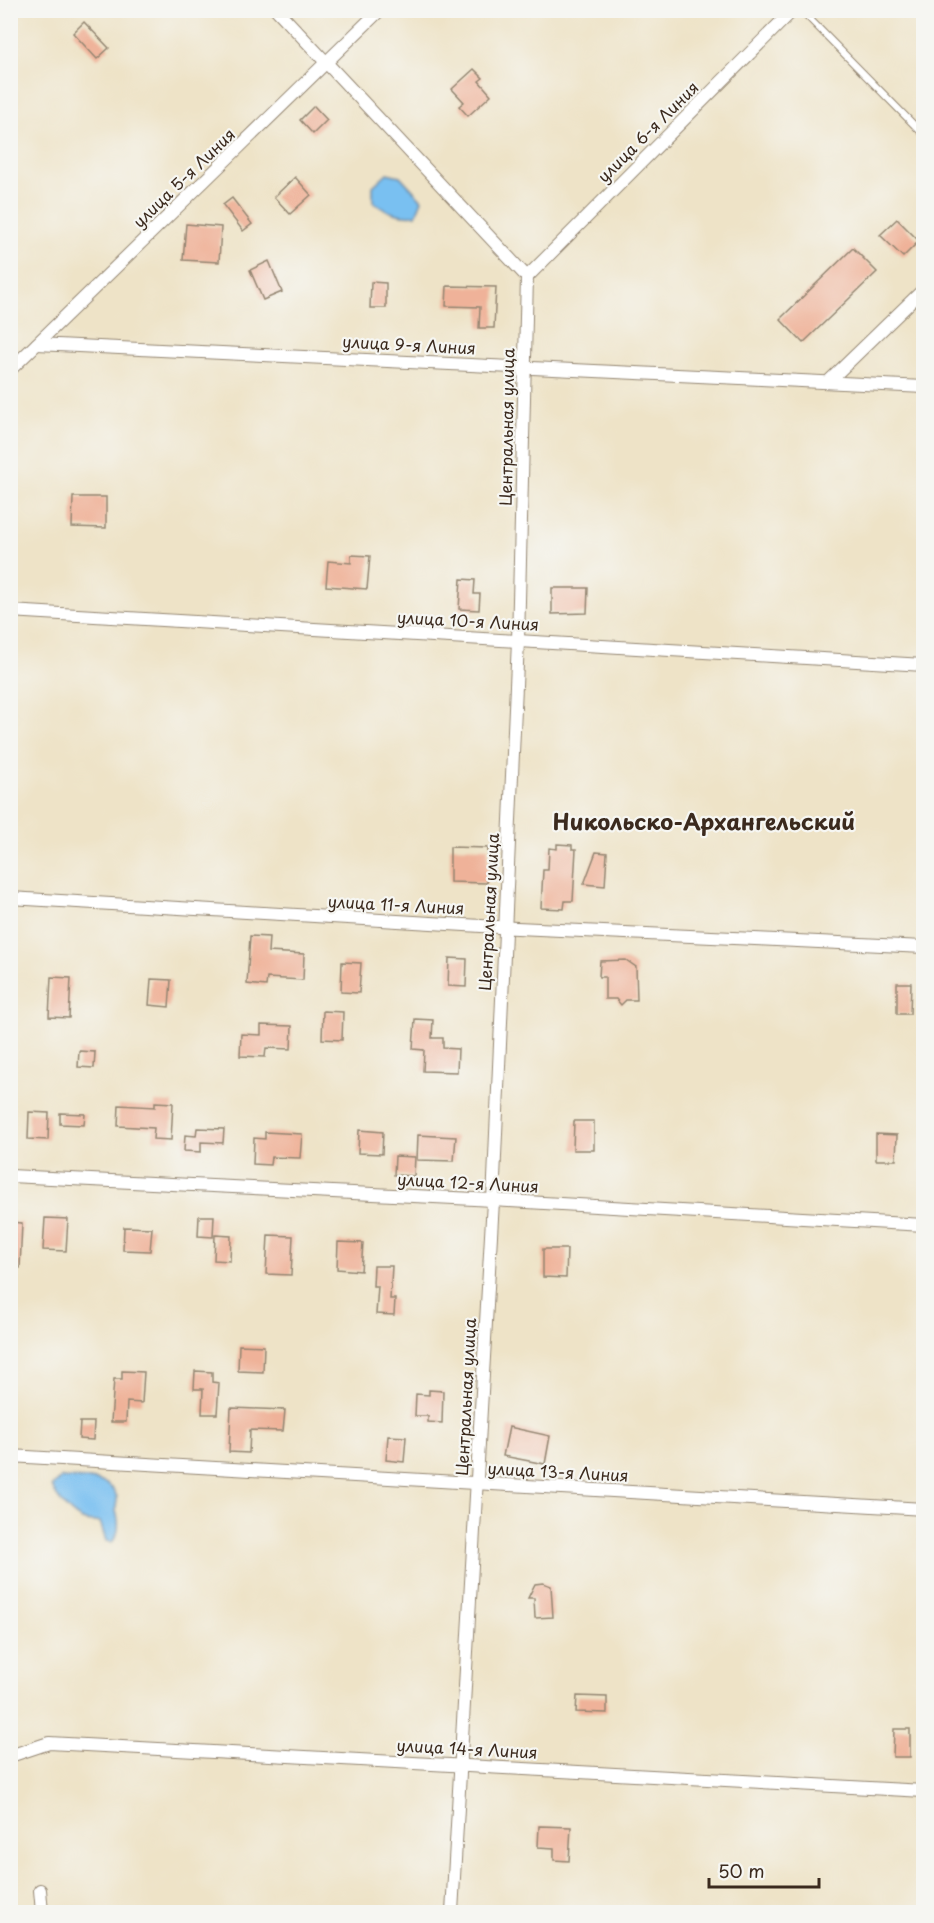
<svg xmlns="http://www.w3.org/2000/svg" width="934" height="1923" font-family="'Playpen Sans',sans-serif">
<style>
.water{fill:#79c0f1;stroke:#5a7588;stroke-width:1.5}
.building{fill:#efb299}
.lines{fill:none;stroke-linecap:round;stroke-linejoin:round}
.service-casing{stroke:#948672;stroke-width:8}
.minor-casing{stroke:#948672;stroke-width:14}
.service{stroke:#fff;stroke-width:6}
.minor{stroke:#fff;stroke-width:12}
.labels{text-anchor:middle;stroke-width:4.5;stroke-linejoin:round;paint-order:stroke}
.street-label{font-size:16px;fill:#3b2a1e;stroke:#f6f6f2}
.district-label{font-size:22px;font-weight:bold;fill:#3b2a1e;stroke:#f6f6f2}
</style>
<rect width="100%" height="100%" fill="#f6f6f2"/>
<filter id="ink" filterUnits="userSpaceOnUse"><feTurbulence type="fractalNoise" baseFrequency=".0167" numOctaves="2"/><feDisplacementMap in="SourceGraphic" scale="12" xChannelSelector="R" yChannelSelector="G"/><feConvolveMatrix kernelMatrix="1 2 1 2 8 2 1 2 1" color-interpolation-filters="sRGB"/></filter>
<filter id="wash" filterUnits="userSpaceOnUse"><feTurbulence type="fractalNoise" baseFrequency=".008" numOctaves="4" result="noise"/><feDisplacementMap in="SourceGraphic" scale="24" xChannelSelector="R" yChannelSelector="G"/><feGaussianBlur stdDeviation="1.35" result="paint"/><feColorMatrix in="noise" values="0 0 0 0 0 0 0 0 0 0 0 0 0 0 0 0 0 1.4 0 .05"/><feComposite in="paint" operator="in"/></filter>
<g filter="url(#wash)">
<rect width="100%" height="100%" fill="#eee3c7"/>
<g class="water">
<path d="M387,173L400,176L422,200L416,215C399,217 388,212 373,202V186Z"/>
<path d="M61,1478C78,1479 110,1475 117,1497C118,1501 115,1506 116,1511C119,1521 120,1534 112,1542L106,1541L100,1522C95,1522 90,1522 85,1521C72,1517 56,1498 52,1486Z"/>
</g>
<g id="blocks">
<g class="building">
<polygon points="84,22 109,48 97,59 73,33"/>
<polygon points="474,69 483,78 479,81 491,95 468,116 459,106 464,102 452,89"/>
<polygon points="314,106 327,120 313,134 300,120"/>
<polygon points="295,177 311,195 290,214 274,197"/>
<polygon points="232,198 252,224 243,231 223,205"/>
<polygon points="897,219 919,241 903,257 880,235"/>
<polygon points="186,224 221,227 219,262 183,260"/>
<polygon points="853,248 877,272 803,343 780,319"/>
<polygon points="269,261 282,292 263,300 250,270"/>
<polygon points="371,282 386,283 386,308 370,308"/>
<polygon points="447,286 496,287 494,328 479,328 480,307 446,306"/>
<polygon points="73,497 106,497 106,528 72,527"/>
<polygon points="351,555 370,556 367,589 326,586 328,561 351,563"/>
<polygon points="461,579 475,580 474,594 480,594 479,610 459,609"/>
<polygon points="552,588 588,588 587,613 552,614"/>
<polygon points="557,844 572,845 572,849 576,849 573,901 565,901 564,909 541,908 543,870 548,870 549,848 557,849"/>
<polygon points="450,847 488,848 487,883 450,882"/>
<polygon points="596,852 607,853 605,886 584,884"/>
<polygon points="250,936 269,937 268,952 304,954 303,980 267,978 266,986 247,984"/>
<polygon points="449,958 467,959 466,987 448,986"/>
<polygon points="626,960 636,967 637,1000 626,1000 621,1005 616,999 605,999 605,977 599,977 600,961"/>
<polygon points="342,962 361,963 359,993 341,992"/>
<polygon points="51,977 71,978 69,1018 49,1017"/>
<polygon points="151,979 171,980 169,1007 149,1005"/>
<polygon points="897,983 911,983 910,1014 897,1014"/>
<polygon points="323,1011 343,1012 342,1040 322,1039"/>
<polygon points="415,1019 433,1020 432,1038 443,1038 443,1048 458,1049 457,1072 423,1071 424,1050 413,1049"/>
<polygon points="261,1025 292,1026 291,1049 266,1048 265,1057 240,1056 241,1034 261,1035"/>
<polygon points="79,1051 95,1052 94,1068 78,1067"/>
<polygon points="155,1102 173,1103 171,1140 153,1139 154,1128 118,1126 119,1105 155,1107"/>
<polygon points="29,1112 49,1113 48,1140 28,1139"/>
<polygon points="60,1113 85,1114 84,1125 60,1124"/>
<polygon points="574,1121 594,1121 594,1150 573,1150"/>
<polygon points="197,1128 224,1129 223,1143 201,1142 201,1152 184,1151 185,1135 196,1136"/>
<polygon points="359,1130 383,1132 382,1154 358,1153"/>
<polygon points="265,1132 302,1134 300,1158 271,1157 270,1165 253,1164 254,1138 265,1139"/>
<polygon points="876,1134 897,1135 896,1160 876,1160"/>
<polygon points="418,1135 456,1137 454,1161 417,1160"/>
<polygon points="395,1156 415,1157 414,1176 394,1175"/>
<polygon points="199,1216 214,1216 213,1237 198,1236"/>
<polygon points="45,1218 68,1219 66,1251 43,1250"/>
<polygon points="10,1222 22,1223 20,1268 10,1268"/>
<polygon points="124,1227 152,1228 150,1251 123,1250"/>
<polygon points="215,1235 231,1236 230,1261 214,1260"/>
<polygon points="268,1235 293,1236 291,1275 266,1274"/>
<polygon points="338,1242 363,1243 361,1271 337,1269"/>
<polygon points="543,1249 567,1249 566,1278 543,1277"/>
<polygon points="374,1266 392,1266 390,1299 395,1299 394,1315 376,1314 378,1286 373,1286"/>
<polygon points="239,1345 264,1346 263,1372 238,1371"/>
<polygon points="122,1371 144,1372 142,1403 127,1402 126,1422 111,1422 114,1379 122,1379"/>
<polygon points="195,1371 212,1372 212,1382 219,1383 217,1414 202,1414 203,1389 194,1389"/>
<polygon points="429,1390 443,1391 442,1423 428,1422 428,1416 415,1416 416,1394 429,1395"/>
<polygon points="231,1408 285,1410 283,1431 250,1430 249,1453 229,1452"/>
<polygon points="80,1422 94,1422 93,1440 79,1439"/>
<polygon points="509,1427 550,1436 545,1464 503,1456"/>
<polygon points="388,1436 406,1437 404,1462 386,1460"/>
<polygon points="543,1583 551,1586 553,1617 535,1618 534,1598 528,1598 535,1584"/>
<polygon points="577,1696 607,1697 607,1713 576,1712"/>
<polygon points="894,1729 910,1729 910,1757 893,1757"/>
<polygon points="539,1826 571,1827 569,1861 554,1860 554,1848 538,1847"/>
</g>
</g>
</g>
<g filter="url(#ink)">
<use href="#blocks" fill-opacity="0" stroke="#948672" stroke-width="1.5"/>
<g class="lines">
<defs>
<polyline id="service" points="801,10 924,135"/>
<g id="minor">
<polyline points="277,10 527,277 518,641 493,1201 452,1912"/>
<polyline points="527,277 793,10"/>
<polyline points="37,344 924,387"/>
<polyline points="10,370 380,10"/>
<polyline points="828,382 924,289"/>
<polyline points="10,611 924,665"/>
<polyline points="10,898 498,927 924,947"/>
<polyline points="10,1176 474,1199 924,1225"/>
<polyline points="10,1456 924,1509"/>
<polyline points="10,1756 49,1743 924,1791"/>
<polyline points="40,1890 42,1912"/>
</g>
</defs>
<use href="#service" class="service-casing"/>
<use href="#minor" class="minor-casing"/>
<use href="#service" class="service"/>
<use href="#minor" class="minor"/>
</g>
</g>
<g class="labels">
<g class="street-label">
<text transform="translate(648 132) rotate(-45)" y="6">улица 6-я Линия</text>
<text transform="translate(184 178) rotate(-44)" y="6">улица 5-я Линия</text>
<text transform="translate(409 345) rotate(3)" y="6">улица 9-я Линия</text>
<text transform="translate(507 427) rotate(-89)" y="6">Центральная улица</text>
<text transform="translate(468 621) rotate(3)" y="6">улица 10-я Линия</text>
<text transform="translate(396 905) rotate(3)" y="6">улица 11-я Линия</text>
<text transform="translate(489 912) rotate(-87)" y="6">Центральная улица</text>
<text transform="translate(468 1183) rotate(3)" y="6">улица 12-я Линия</text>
<text transform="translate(466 1397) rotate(-87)" y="6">Центральная улица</text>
<text transform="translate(558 1472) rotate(3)" y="6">улица 13-я Линия</text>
<text transform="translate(467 1749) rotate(3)" y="6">улица 14-я Линия</text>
</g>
<g class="district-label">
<text x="704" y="830">Никольско-Архангельский</text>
</g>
</g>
<rect width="934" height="1923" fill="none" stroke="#f6f6f2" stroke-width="36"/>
<path d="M709 1878v9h110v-9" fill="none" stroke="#3b2a1e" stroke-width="3"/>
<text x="718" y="1878" font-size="18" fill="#3b2a1e" stroke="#f6f6f2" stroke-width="4.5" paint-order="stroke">50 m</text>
</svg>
